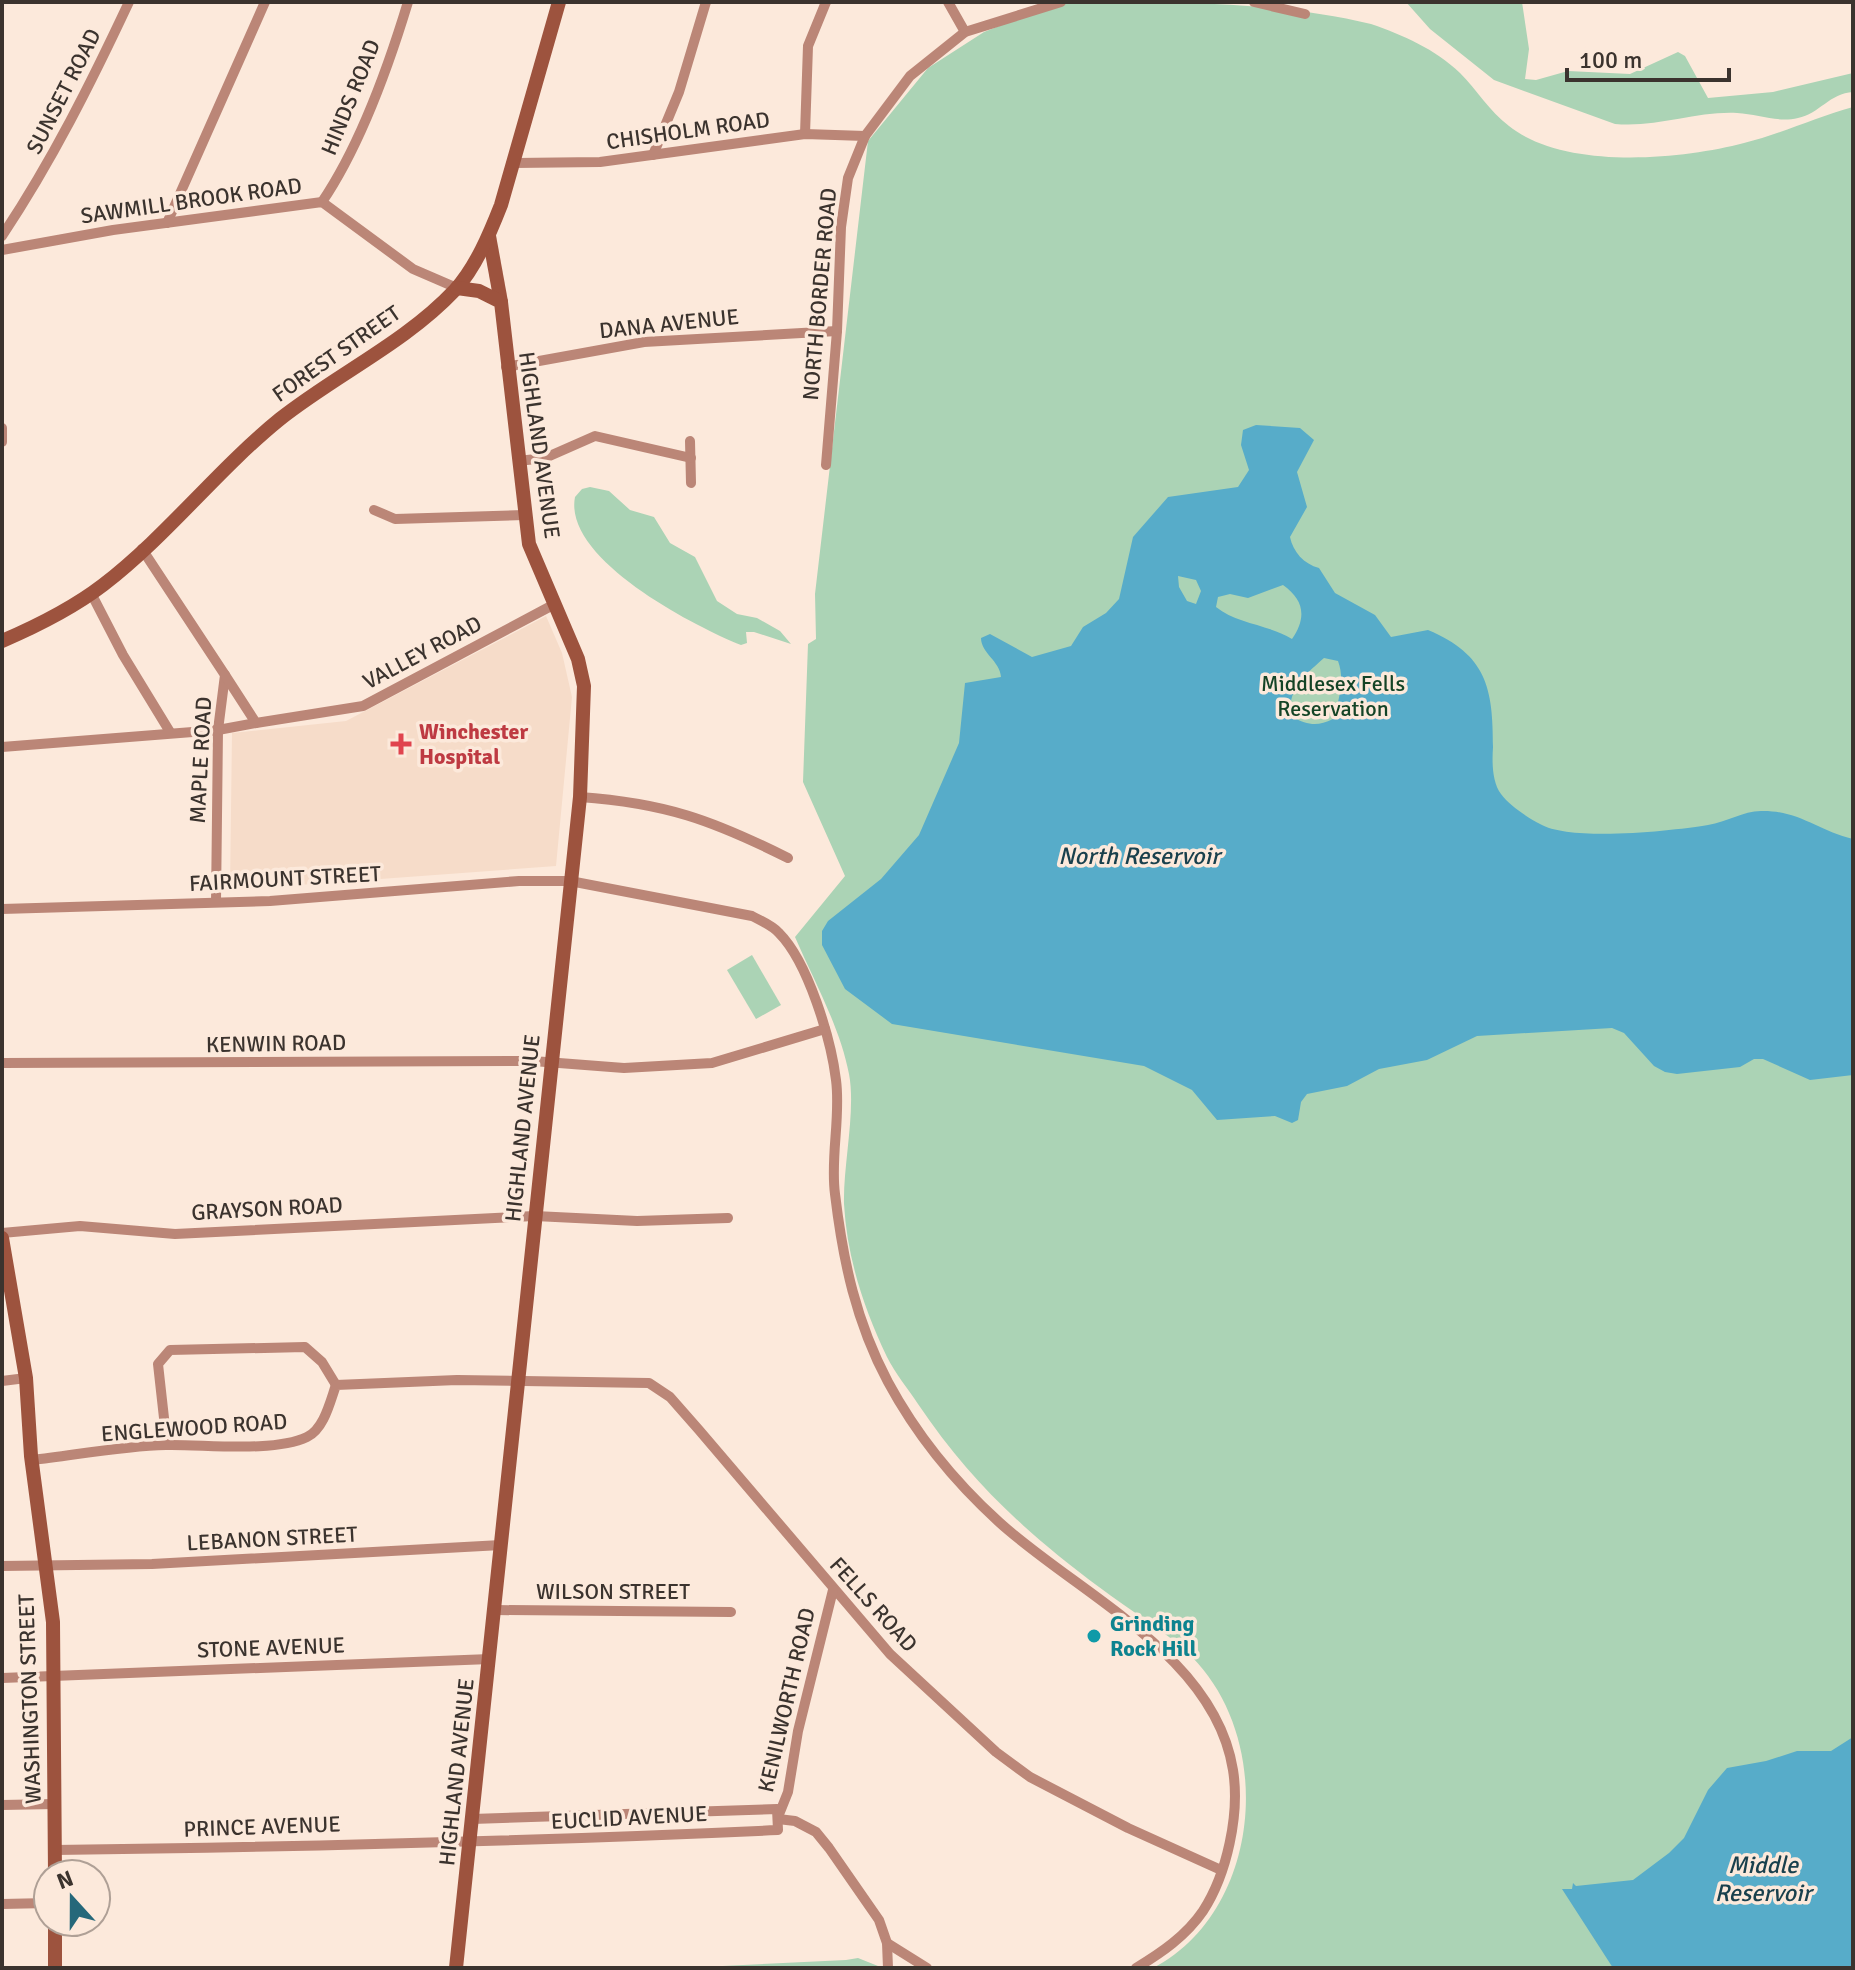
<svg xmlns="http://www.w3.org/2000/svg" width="1855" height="1970" font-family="Signika,sans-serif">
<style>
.built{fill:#f6dcc9}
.green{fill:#abd3b5}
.water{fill:#57acc9;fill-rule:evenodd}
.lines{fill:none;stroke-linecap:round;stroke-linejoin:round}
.street{stroke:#bb8677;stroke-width:10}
.secondary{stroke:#9d533e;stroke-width:14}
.health-dot{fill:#e0444e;stroke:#fce9db;stroke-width:3}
.culture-dot{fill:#0f9aa8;stroke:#fce9db;stroke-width:3}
.labels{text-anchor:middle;stroke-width:7;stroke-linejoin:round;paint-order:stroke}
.street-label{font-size:22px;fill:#3b332e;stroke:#fce9db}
.park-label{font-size:22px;fill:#144426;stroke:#fce9db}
.health-label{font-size:22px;font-weight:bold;fill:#be3a42;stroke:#fce9db;text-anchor:start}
.culture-label{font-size:22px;font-weight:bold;fill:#0d838f;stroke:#fce9db;text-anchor:start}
.water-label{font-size:24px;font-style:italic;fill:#19404d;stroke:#fce9db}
</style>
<rect width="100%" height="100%" fill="#fce9db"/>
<polygon class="built" points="546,616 562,653 572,697 556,866 230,890 232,733 346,721"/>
<g class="green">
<path d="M1059,2C1162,2 1272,0 1371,24C1403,35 1435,49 1460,73C1477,90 1489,111 1509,126C1564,170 1679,160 1744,143C1781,134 1816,117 1853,107V1968H1153C1261,1912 1276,1742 1192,1657C1166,1631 1129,1610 1099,1587C1025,1532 970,1481 918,1404C908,1389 895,1373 887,1357C864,1309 847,1258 844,1204C843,1165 856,1111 849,1074C840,1027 814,981 795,937L845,876L803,782L808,644L816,639L815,594L868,141L928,68L984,32Z"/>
<path d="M1406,2H1522L1529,49L1525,79L1536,80L1568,71L1630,74L1678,52L1685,56L1708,98L1773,92L1853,73V92C1830,93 1819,114 1798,118C1777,123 1758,114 1737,113C1696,111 1656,128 1615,124L1494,80L1430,29Z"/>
<path d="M590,487L609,491L630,510L654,517L670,543L695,557L717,601L737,614L757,618L780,631L791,644L754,632H746L747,643L741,645C694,626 563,559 575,497L582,489Z"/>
<polygon points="752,955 781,1005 756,1019 727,970"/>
<polygon points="858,1958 883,1968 681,1968 846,1960"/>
</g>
<g class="water">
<path d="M1256,425L1300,428L1314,440L1297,472L1307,507L1290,537C1293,552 1304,564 1319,568L1335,593L1375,615L1391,637L1428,630C1487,655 1493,688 1493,747C1492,762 1492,782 1501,794C1510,806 1527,817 1540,824C1571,842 1671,831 1708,825C1727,822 1743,811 1761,811C1799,810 1818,831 1853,839V1075L1810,1080L1763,1059H1754L1740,1067L1677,1074L1665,1072L1654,1066L1624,1033L1612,1028L1477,1036L1427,1060L1379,1069L1347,1086L1307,1094L1301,1102L1298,1120L1292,1123L1275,1116L1217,1120L1192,1090L1144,1066L892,1024L845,989L822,945V931L828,921L881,879L919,835L959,743L965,683L1001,677C1000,661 981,653 981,638L990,634L1032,657L1071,646L1083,627L1106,613L1119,599L1133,537L1168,497L1238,487L1249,470L1241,445L1243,430ZM1178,576L1196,580L1201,591L1196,604L1187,601L1179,587ZM1283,585C1304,600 1307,617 1292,639C1267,624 1237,624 1216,607L1218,597L1230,594L1248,598ZM1324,658L1338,661C1345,679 1339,701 1333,719C1317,727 1308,725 1292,717C1285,691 1306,674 1324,658Z"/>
<polygon points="1853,1737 1853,1968 1613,1968 1562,1889 1572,1889 1573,1883 1576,1886 1633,1880 1669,1853 1684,1838 1708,1790 1727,1768 1766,1761 1797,1751 1831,1751"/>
</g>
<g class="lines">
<g class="street">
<polyline points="948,2 965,32"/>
<polyline points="1254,2 1305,14"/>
<polyline points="805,134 808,46 826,2"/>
<polyline points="653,155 679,92 706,2"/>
<polyline points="515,163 600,162 805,134 865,136"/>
<path d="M322,202C360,146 388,68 408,2"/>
<polyline points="167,223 265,2"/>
<path d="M2,236C52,161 91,83 129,2"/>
<polyline points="2,250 113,230 322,202 413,269 457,288"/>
<polyline points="506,367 644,342 837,331"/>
<polyline points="2,428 2,442"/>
<polyline points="690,441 691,483"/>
<polyline points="518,461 545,458 595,436 691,458"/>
<polyline points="826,465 837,331 841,227 848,178 865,136 910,76 965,32 1061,2"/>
<polyline points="374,510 395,519 524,515"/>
<polyline points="142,549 225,675 218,730 216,902"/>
<polyline points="91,593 123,655 170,732"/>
<polyline points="225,675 256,723 363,706 553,605"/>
<polyline points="2,747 218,730 256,723"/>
<path d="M580,797C665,803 712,820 788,858"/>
<path d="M2,909L270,901L519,881H570L752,916C761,921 772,925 779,933C808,962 831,1039 836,1080C841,1117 830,1157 835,1194C843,1261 856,1322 888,1382C916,1434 955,1482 999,1522C1077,1593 1215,1655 1233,1770C1240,1814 1227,1874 1203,1911C1186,1936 1161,1953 1136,1968"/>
<polyline points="2,1063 533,1061 624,1068 712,1063 825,1029"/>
<polyline points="2,1233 80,1226 175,1234 535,1216 637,1221 728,1218"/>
<polyline points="2,1381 26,1378"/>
<polyline points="167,1445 158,1364 170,1350 305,1347 322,1362 336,1385"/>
<path d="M32,1460C76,1455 122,1446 166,1445C204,1444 273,1453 307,1437C324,1429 330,1402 336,1385L457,1380L649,1383L670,1397L699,1430L890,1654L996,1752L1030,1777L1128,1828L1221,1870"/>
<polyline points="2,1566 152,1564 501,1545"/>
<polyline points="495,1610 731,1612"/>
<polyline points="2,1678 490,1659"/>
<polyline points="2,1805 55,1804"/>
<polyline points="778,1817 788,1792 798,1731 833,1590"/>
<polyline points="778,1819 795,1821 816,1832 829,1848 879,1920 887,1943 888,1968"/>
<path d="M55,1850C296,1847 538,1841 778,1830L777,1809L472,1819"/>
<polyline points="2,1904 48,1903"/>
<polyline points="887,1943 927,1968"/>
</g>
<g class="secondary">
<polyline points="489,236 501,302"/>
<path d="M2,641C37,626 73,608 103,585C167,536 217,470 280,419C337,374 405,343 455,290C476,267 490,233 501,205L559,2"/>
<polyline points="2,1238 26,1378 31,1456 53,1622 55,1874"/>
<polyline points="55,1968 55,1922"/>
<polyline points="456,1968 580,797 584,686 578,659 529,544 501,302 479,291 457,288"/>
</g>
</g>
<path class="health-dot" d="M397 732h8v8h8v8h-8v8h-8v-8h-8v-8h8z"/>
<circle class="culture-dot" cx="1094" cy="1636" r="8"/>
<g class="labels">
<g class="street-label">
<text transform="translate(63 91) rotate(-63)" y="8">SUNSET ROAD</text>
<text transform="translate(350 97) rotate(-68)" y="8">HINDS ROAD</text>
<text transform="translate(688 130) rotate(-8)" y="8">CHISHOLM ROAD</text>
<text transform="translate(191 200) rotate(-8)" y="8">SAWMILL BROOK ROAD</text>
<text transform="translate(819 294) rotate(-85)" y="8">NORTH BORDER ROAD</text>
<text transform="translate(669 323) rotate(-6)" y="8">DANA AVENUE</text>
<text transform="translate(336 353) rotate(-35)" y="8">FOREST STREET</text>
<text transform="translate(540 445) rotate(82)" y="8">HIGHLAND AVENUE</text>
<text transform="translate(422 652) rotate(-28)" y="8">VALLEY ROAD</text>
<text transform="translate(200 760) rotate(-87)" y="8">MAPLE ROAD</text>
<text transform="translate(285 878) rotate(-3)" y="8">FAIRMOUNT STREET</text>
<text transform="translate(276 1043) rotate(-1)" y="8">KENWIN ROAD</text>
<text transform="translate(522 1128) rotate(-84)" y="8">HIGHLAND AVENUE</text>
<text transform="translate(267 1208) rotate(-3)" y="8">GRAYSON ROAD</text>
<text transform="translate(194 1427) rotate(-4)" y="8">ENGLEWOOD ROAD</text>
<text transform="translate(272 1538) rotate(-3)" y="8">LEBANON STREET</text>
<text x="613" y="1599">WILSON STREET</text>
<text transform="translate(874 1604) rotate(48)" y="8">FELLS ROAD</text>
<text transform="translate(271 1647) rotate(-2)" y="8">STONE AVENUE</text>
<text transform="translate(29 1699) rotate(-92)" y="8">WASHINGTON STREET</text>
<text transform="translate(786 1700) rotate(-77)" y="8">KENILWORTH ROAD</text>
<text transform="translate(456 1772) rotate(-84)" y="8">HIGHLAND AVENUE</text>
<text transform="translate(629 1817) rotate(-3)" y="8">EUCLID AVENUE</text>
<text transform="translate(262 1826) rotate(-2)" y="8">PRINCE AVENUE</text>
</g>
<g class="park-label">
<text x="1333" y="691">Middlesex Fells<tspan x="1333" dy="25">Reservation</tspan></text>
</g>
<g class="health-label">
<text x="419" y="739">Winchester<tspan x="419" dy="25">Hospital</tspan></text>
</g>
<g class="culture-label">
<text x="1110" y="1631">Grinding<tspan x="1110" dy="25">Rock Hill</tspan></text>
</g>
<g class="water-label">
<text x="1139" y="864">North Reservoir</text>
<text x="1763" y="1873">Middle<tspan x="1763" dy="28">Reservoir</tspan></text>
</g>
</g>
<rect width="1855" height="1970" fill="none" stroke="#3b332e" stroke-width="8"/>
<g transform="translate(72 1898) rotate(339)"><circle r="38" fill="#fce9db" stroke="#afa096" stroke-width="2"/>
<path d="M0-6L14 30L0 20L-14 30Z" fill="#25687a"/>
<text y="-12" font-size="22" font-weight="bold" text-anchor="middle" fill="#3b332e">N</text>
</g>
<path d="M1567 68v12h162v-12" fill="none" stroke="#3b332e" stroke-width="4"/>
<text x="1579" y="68" font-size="24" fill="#3b332e" stroke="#fce9db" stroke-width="6" paint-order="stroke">100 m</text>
</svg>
